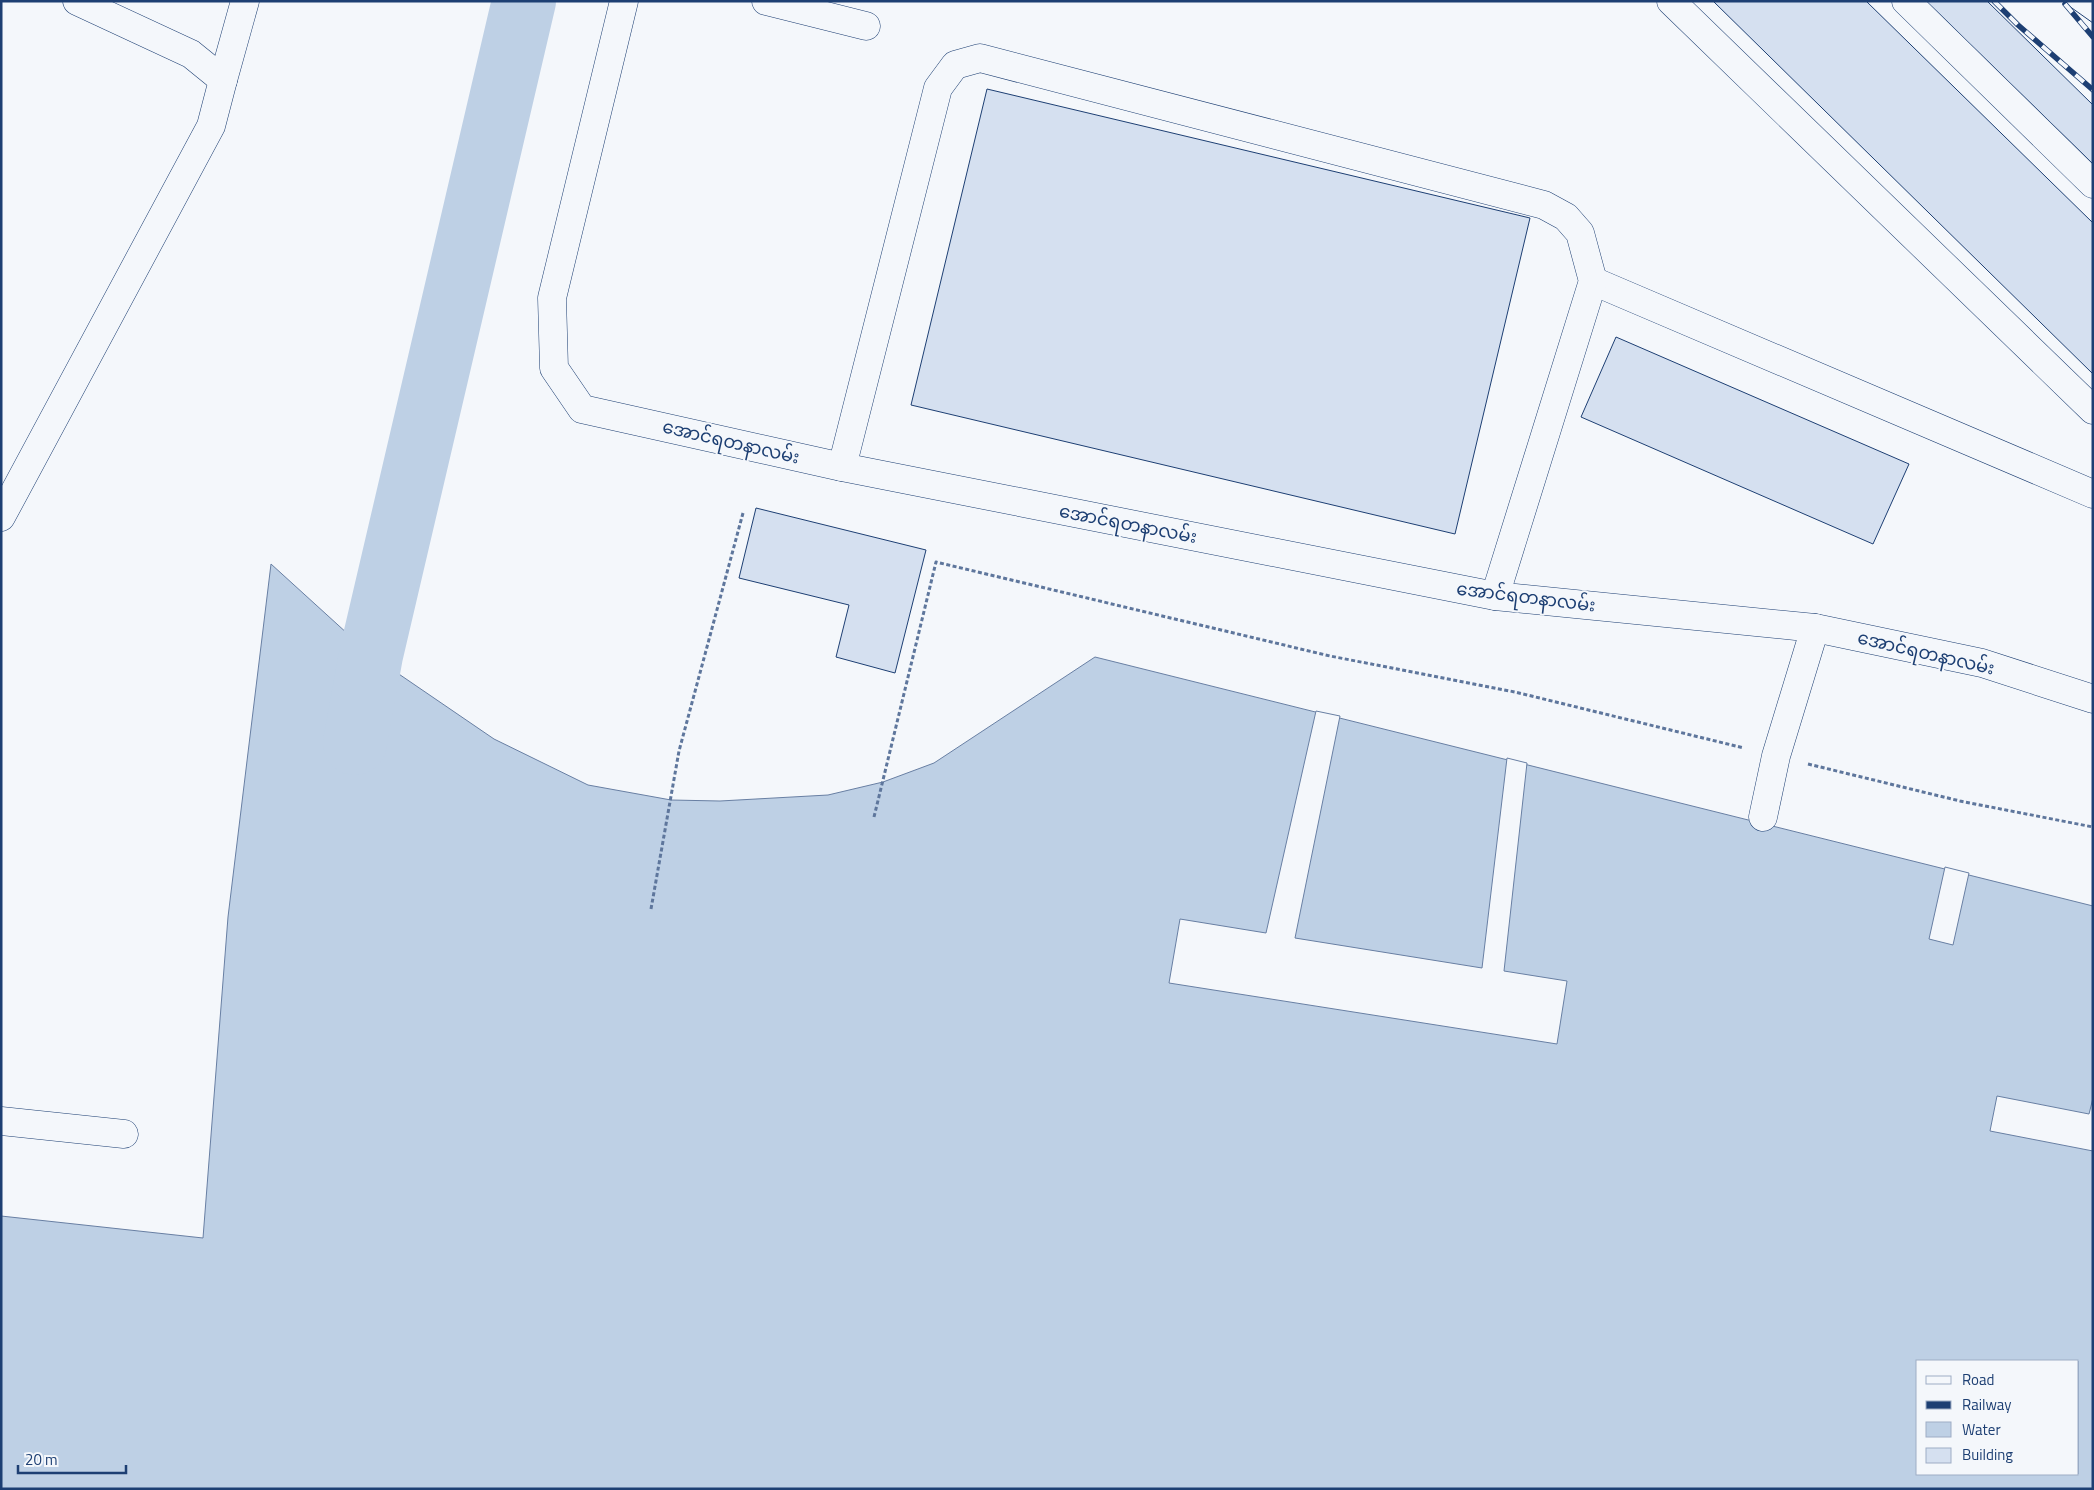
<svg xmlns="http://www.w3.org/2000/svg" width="2094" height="1490" font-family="'Titillium Web','Noto Sans Myanmar',sans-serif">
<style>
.water{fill:#bed0e5;stroke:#687fa3;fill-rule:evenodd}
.pier{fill:#f4f7fb;stroke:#687fa3}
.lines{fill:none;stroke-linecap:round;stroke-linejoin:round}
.river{stroke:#bed0e5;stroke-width:64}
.building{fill:#d5e0f0;stroke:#1d3f73}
.minor-casing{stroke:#1d3f73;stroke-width:29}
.path{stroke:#5e769c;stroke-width:3;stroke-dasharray:4 2.5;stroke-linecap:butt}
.minor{stroke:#f4f7fb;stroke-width:28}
.tram{stroke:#1d3f73;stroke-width:1}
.rail-casing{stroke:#1d3f73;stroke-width:5.5}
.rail{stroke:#f4f7fb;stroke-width:4;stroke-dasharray:11;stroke-linecap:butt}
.labels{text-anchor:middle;stroke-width:4;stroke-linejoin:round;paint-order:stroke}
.street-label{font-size:18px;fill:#1d3f73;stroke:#f4f7fb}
</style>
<rect width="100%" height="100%" fill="#f4f7fb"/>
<path class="water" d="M271,564L371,655L494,739L588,785L671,800L720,801L828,795L883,782L934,763L1095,657L2093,906V1489H1V1216L203,1238L228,917ZM1918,1361H2078V1474H1918Z"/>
<g class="pier">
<polygon points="1316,711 1340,716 1295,938 1482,968 1507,758 1527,763 1504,971 1567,981 1557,1044 1169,983 1180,919 1266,933"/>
<polygon points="1945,867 1969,873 1953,945 1929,939"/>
<polygon points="1997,1096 2089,1114 2093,1098 2093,1151 1990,1131"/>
</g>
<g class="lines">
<polyline class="river" points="355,743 371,655 524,1"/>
</g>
<g class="building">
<polygon points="1713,1 1866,1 2093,223 2093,374"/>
<polygon points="1926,1 1987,1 2093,105 2093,164"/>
<polygon points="987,89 1530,218 1455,534 911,405"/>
<polygon points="1616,337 1909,464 1873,544 1581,417"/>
<polygon points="756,508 926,550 895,673 836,657 849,605 739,578"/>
</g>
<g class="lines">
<defs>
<g id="minor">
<polyline points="624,1 552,298 554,368 582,409 842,467 1495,596 1815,628 1982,663 2093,699"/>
<polyline points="766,1 866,26"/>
<polyline points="1671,1 2093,410"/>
<polyline points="1906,1 2093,184"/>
<polyline points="223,80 245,1"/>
<polyline points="1593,281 2093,494"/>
<polyline points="842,467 938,88 955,65 980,58 1544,205 1566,217 1580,233 1593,281 1495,596"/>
<polyline points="1,517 211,126 223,80 191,54 77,1"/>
<polyline points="1763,817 1776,756 1815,628"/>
<polyline points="1,1121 124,1134"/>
</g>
</defs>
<use href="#minor" class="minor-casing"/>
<g class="path">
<polyline points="1808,764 1960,801 2093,827"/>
<polyline points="874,817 936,562 1330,656 1515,692 1744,748"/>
<polyline points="651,909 679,751 743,513"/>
</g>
<use href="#minor" class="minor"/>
<polyline class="tram" points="2062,1 2093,23"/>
<defs>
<g id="rail">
<polyline points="1994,1 2018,25 2093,90"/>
<polyline points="2065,4 2093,37"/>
</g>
</defs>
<use href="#rail" class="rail-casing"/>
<use href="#rail" class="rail"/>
</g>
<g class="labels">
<g class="street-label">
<text transform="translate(731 442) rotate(13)" y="6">အောင်ရတနာလမ်း</text>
<text transform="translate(1128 524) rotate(11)" y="6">အောင်ရတနာလမ်း</text>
<text transform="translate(1526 597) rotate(7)" y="6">အောင်ရတနာလမ်း</text>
<text transform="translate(1926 653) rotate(13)" y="6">အောင်ရတနာလမ်း</text>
</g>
</g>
<rect width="2094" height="1490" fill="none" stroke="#1d3f73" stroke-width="5"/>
<rect x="1916" y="1360" width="162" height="115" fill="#f4f7fb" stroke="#9eadc5"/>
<rect x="1926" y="1376" width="25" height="8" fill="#f4f7fb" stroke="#9eadc5"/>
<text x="1962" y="1385" font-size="15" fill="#1d3f73">Road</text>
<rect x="1926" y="1401" width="25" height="8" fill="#1d3f73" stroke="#9eadc5"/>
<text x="1962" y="1410" font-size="15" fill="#1d3f73">Railway</text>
<rect x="1926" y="1422" width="25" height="15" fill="#bed0e5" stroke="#9eadc5"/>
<text x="1962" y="1435" font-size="15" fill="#1d3f73">Water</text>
<rect x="1926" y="1448" width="25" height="15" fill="#d5e0f0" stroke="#9eadc5"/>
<text x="1962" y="1460" font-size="15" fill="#1d3f73">Building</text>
<path d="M18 1465v8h108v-8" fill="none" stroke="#1d3f73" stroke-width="2.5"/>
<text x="25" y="1465" font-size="15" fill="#1d3f73" stroke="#f4f7fb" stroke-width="4" paint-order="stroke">20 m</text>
</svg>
